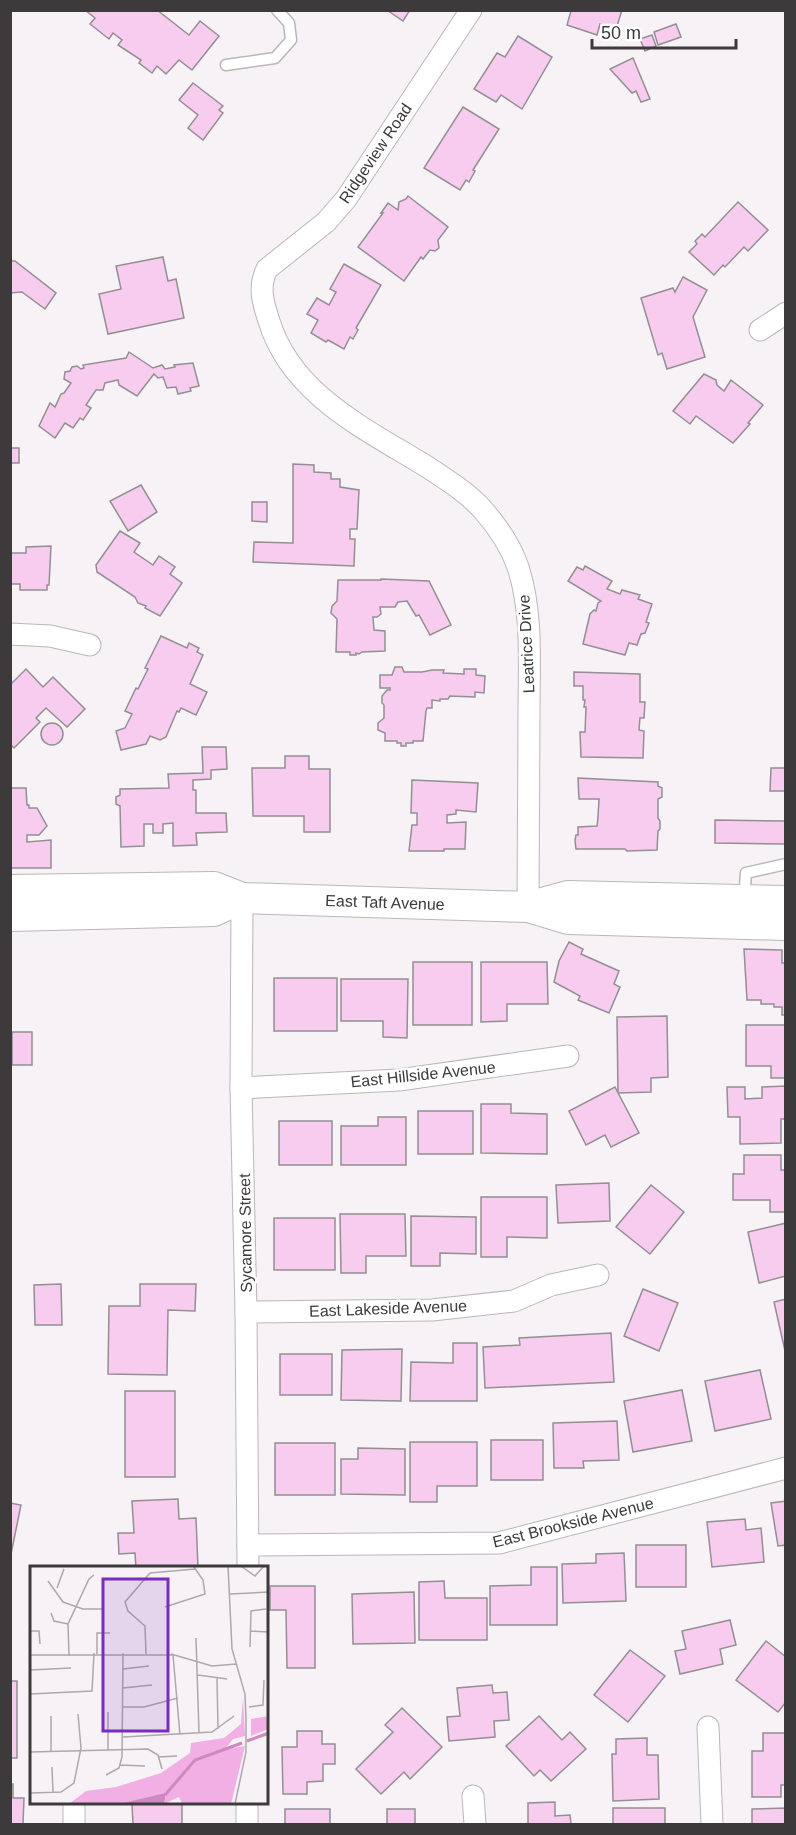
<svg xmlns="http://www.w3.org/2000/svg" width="796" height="1835" font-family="Helvetica,sans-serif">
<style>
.building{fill:#f8ccee;stroke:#938f92;stroke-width:1.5}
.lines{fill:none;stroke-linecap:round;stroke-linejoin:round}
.lane-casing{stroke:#bbb6b9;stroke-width:13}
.street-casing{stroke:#bbb6b9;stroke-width:23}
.secondary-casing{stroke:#bbb6b9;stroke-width:32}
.lane{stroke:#fff;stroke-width:10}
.street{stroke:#fff;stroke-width:21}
.secondary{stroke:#fff;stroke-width:30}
.labels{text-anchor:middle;stroke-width:5;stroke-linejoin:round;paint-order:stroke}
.street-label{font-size:16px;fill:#3c3a3b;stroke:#fff}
.inset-river{fill:none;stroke:#cf89c1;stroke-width:3}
.inset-road{fill:none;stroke:#aca8ab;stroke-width:1.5}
.view{fill:#7b2cbf;fill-opacity:0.15;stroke:#7b2cbf;stroke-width:3}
.inset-edge{fill:none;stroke:#3c3a3b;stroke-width:3}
</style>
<rect width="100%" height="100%" fill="#f7f2f6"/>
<g class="building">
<polygon points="85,10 157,10 189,35 200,21 219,36 192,70 179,60 166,74 157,66 152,73 139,63 141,60 118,45 122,40 113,33 109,39 90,24 95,18"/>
<polygon points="387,10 410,10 403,21"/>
<polygon points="622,10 616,29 600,24 597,35 567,25 571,11 569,10"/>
<polygon points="676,24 681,37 658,45 654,32"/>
<polygon points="652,35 656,46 645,51 640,39"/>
<polygon points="518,36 552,57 522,109 501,95 496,102 474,89 497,53 505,57"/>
<polygon points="633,58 650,99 641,102 636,91 632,93 610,69"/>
<polygon points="193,83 223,106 219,110 223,113 203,140 188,128 198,115 179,100"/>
<polygon points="463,107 499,129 473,170 475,171 469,182 466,180 460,190 424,168"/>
<polygon points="408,196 448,227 438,240 439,248 435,251 430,250 423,259 421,257 404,281 358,247 383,213 381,213 388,203 398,210 399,202 406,199"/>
<polygon points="738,202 768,230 748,251 744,247 725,267 723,265 714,275 689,252 697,244 695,241 702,234 705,237"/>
<polygon points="163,257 168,281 176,279 184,318 108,334 99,294 121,289 116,266"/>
<polygon points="10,261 15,261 56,293 45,309 22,292 10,293"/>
<polygon points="344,264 381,285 356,328 358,330 353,339 350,337 344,349 328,340 326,342 311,333 318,320 307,314 317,298 329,305 336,292 330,289"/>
<polygon points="683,277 707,290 693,317 705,357 667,369 662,353 658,355 641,298 673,288 675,292"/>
<polygon points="129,352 153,368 162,365 165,369 175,367 174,365 193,363 199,386 190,388 191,391 178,394 176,387 167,388 163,377 158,378 154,374 137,396 119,385 118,380 105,383 103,390 96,390 86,405 91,408 83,420 80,418 73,428 65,423 55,438 39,426 50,403 55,407 61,394 64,393 71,383 64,379 65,372 70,371 72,367 77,366 81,369 84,368 83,365 126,358"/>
<polygon points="704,374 716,380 717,385 724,391 731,380 763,405 748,423 750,424 733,443 696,416 690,424 673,411"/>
<rect x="10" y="448" width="9" height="15"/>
<polygon points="293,464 314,465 314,472 331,473 331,479 340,479 340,487 359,490 357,529 350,529 350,539 355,539 354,566 253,562 254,542 293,543"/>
<polygon points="141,485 157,512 128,531 110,501"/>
<polygon points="252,502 267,502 267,522 252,521"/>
<polygon points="120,531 140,543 134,552 153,565 159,556 175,567 170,574 182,583 160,616 145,608 146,606 138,603 135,597 97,572 96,565"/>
<polygon points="51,546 49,585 47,585 47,590 20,590 20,584 11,584 10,591 10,553 26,553 26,547"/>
<polygon points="585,566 612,581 607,589 620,594 622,590 640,595 638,599 652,604 646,622 649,623 645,633 641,634 637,645 629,643 625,655 583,644 590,614 594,610 596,611 598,603 601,601 568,581 577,567 583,570"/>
<polygon points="381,579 429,581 451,625 430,635 419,615 416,616 407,601 398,602 395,607 380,607 381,614 377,617 373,617 374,630 385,631 385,651 362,652 359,654 356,653 356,655 350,655 350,652 336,652 337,619 331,613 332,606 337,601 338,580 381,580"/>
<polygon points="161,636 187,648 189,643 199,648 197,652 203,655 190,684 207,692 196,715 181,708 179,712 177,711 166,737 160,740 150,736 146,744 121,750 116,731 125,728 132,714 125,711 136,688 138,689 148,669 145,668"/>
<polygon points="395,667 402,667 404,672 422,672 432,670 444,670 443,673 464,674 464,669 476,669 476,675 485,676 484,693 475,692 475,697 450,696 448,699 440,699 440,701 432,700 432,708 427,708 426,711 423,741 413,741 413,743 406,743 406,746 401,746 401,743 397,743 397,741 385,741 385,733 378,730 378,723 384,718 384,705 382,703 382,696 387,690 390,690 390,688 380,688 380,675 392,675"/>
<polygon points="26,669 43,687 53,677 85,709 67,727 46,708 36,718 40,722 14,748 10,744 10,685"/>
<polygon points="574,672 640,674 640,702 645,702 644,718 640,718 639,730 644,731 643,758 581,757 580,732 585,732 586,707 584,707 585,700 583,700 583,686 574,686"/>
<circle cx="52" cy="734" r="11"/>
<polygon points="202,747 226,747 227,769 211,770 211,779 193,780 193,790 196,790 196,813 226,813 227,832 196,833 197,845 173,846 173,823 163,824 163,833 153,833 153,824 144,824 144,846 121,847 120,806 116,804 116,797 120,795 120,789 169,788 168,774 203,773"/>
<polygon points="285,756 309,756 309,769 330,769 330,832 304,832 304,816 253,816 252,768 285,768"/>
<polygon points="771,768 786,768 786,791 770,791"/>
<polygon points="578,778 658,782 658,786 662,788 662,797 658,799 658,818 660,821 660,829 658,831 657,850 627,851 625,849 576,849 575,840 576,835 578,835 578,827 597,826 598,817 599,799 579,799"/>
<polygon points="412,780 478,783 476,812 456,810 456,814 447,815 447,823 466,822 465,849 444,849 444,851 409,851 412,825 417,825 417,813 411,813"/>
<polygon points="10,788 26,788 27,805 29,805 29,808 37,808 47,826 39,835 27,835 27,842 51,840 51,868 10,868"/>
<polygon points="715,820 786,821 786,844 715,843"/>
<polygon points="569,942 583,949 581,954 619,971 614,984 620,987 609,1013 578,1000 580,996 554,982 559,961"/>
<polygon points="744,949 782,950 782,963 785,963 786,1015 782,1015 782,1007 774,1007 774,1004 761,1004 761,1000 747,1000"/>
<rect x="413" y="962" width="59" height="63"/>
<polygon points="481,962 547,962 548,1004 507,1004 507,1021 481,1022"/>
<rect x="274" y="978" width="63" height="53"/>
<polygon points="341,979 408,979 407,1038 383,1037 383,1021 341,1021"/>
<polygon points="667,1016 668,1077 651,1078 651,1092 618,1093 617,1017"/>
<polygon points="746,1025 786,1025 786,1078 771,1078 771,1066 746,1066"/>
<rect x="12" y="1032" width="20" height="33"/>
<polygon points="786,1086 786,1119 781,1119 781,1143 740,1144 740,1117 728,1117 727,1087 745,1087 745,1099 762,1098 762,1087"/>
<polygon points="615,1087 639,1133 611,1147 605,1135 586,1145 569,1111"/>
<polygon points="481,1104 511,1104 511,1113 547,1114 547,1154 481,1153"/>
<rect x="418" y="1111" width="55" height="43"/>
<polygon points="378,1117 406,1117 406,1165 341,1165 341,1126 378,1126"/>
<rect x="279" y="1121" width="53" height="44"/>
<polygon points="744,1155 781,1155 781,1170 786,1170 786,1212 770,1212 770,1200 733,1200 733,1174 744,1174"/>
<polygon points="609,1183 610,1221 558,1223 556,1185"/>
<polygon points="651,1185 684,1212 650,1254 616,1227"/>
<polygon points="481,1197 547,1197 547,1238 507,1237 507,1257 481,1257"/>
<polygon points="340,1214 405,1214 406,1256 366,1256 366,1273 341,1273"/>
<polygon points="411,1216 476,1217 476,1254 440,1253 440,1266 411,1266"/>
<rect x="274" y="1218" width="61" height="52"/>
<polygon points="786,1223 786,1276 759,1283 748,1232"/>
<polygon points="61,1284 62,1325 35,1325 34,1285"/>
<polygon points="140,1284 196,1284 195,1311 168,1310 167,1375 108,1374 109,1306 140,1306"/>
<polygon points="643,1289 678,1303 659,1351 624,1336"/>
<polygon points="786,1299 786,1351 785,1351 774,1302"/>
<polygon points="611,1333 614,1382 485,1388 483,1347 520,1345 519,1338"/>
<polygon points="453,1343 477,1343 477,1401 410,1401 411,1362 453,1363"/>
<polygon points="402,1349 401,1401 341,1400 342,1350"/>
<rect x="280" y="1354" width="52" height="41"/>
<polygon points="760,1370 771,1419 715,1431 705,1381"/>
<polygon points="682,1390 692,1441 633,1452 624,1401"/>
<rect x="125" y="1391" width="50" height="86"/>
<polygon points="617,1421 619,1460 583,1461 584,1468 554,1468 553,1423"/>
<rect x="491" y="1440" width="52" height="40"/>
<polygon points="410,1442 477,1442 477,1486 437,1486 437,1502 410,1502"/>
<rect x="275" y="1443" width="60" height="52"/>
<polygon points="358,1448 405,1449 405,1495 341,1494 341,1459 358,1459"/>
<polygon points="178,1499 179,1519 196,1518 198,1568 136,1568 135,1553 119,1554 118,1533 134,1533 132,1501"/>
<polygon points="786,1501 786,1545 778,1546 771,1503"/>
<polygon points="10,1503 21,1505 10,1559"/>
<polygon points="745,1519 746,1530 761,1528 764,1562 712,1567 707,1522"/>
<rect x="636" y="1545" width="50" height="42"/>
<polygon points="624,1553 626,1601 563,1603 562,1564 596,1563 596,1554"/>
<polygon points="531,1567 557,1567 557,1625 490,1625 490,1586 531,1585"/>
<polygon points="444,1581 445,1598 487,1598 487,1640 419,1640 419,1582"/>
<polygon points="270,1586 315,1586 315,1668 287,1668 286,1610 270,1610"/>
<polygon points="414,1592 415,1643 353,1644 352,1594"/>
<polygon points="730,1620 736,1645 720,1649 723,1664 680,1674 675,1651 686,1649 682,1631"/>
<polygon points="766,1641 786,1657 786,1702 778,1712 736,1680"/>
<polygon points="630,1650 665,1676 628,1722 594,1695"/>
<rect x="10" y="1681" width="7" height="77"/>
<polygon points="492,1685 493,1693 507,1692 509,1720 494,1721 495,1737 449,1741 447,1717 460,1716 457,1688"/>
<polygon points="402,1708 442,1747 410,1779 404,1772 381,1794 356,1769 393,1732 385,1725"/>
<polygon points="539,1716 562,1740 570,1732 586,1749 551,1781 540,1770 534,1776 506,1746"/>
<polygon points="297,1731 322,1731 322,1744 335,1744 335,1764 323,1764 323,1781 307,1782 307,1794 283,1794 282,1747 297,1747"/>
<polygon points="763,1733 786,1733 786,1785 781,1785 781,1797 752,1797 752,1751 763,1751"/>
<polygon points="647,1738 647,1755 658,1755 659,1799 613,1801 612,1754 616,1754 616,1739"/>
<polygon points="10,1784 13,1784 13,1798 24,1798 23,1824 10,1824"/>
<polygon points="555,1802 555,1816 570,1815 571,1824 528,1824 528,1803"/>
<polygon points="132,1804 182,1804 182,1824 133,1824"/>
<rect x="613" y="1808" width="52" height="16"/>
<polygon points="786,1808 786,1824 752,1824 752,1809"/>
<rect x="285" y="1809" width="45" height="15"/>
<rect x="387" y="1809" width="28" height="15"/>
</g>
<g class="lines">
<defs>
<g id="lane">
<polyline points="226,65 275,58 291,40 289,23 277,10"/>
<polyline points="744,900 746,873 786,864"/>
</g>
<g id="street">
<path d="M471,10L346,199L326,222L267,269C258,287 263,303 269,321C292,396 368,430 429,468C447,480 468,493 483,510C497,526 511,547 518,567C533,613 529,665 529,712C529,777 528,842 528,907"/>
<polyline points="760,330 786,313"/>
<polyline points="10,634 50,636 90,645"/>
<polyline points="242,898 241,1088 246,1312 248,1568"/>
<polyline points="241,1088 399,1080 568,1056"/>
<polyline points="246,1312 432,1310 514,1301 551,1285 598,1275"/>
<polyline points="248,1545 499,1543 786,1468"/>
<polyline points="708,1727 712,1824"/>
<polyline points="473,1796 475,1824"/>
<polyline points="74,1804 74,1824"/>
<polyline points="247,1824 247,1804"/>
</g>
<g id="secondary">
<polyline points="10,890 214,887 242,898 528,907 568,919 786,925"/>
<polyline points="528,907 568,896 786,901"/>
<polyline points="10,916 214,911 242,898"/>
</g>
</defs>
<use href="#lane" class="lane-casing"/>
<use href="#street" class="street-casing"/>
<use href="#secondary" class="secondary-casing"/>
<use href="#lane" class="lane"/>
<use href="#street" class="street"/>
<use href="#secondary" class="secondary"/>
</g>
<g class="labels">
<g class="street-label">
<text transform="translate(375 153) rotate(-56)" y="6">Ridgeview Road</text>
<text transform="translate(526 644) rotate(-93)" y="6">Leatrice Drive</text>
<text transform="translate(385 902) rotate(2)" y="6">East Taft Avenue</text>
<text transform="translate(423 1074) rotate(-6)" y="6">East Hillside Avenue</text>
<text transform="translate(245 1233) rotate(-91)" y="6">Sycamore Street</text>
<text transform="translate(388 1308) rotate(-2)" y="6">East Lakeside Avenue</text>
<text transform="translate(573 1522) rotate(-14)" y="6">East Brookside Avenue</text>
</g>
</g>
<g transform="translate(30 1566)">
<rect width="238" height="238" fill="#f7f2f6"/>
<path d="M213,132L215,170L203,173L195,183L215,180L201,238H152L149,231L134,238L136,228L89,238H39L56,225L86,221L131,207L160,187L161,177L194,172L211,158ZM238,150V163L221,170V153Z" fill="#f1afe3"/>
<path d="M136,227L134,238H89L123,230Z" fill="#cf89c1"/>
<path class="inset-river" d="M217,175L239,167M135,229L165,194L212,177"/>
<path class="inset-road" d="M198,0L202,83L215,128L216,154V186L205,238M211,0L225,10L234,0M18,15L33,36L53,43H73M27,22L34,3M200,28L239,26M135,41L175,28L173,14L164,1M21,47L24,55L38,58M0,65H9L10,78M221,65L239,66M166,72L169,167M220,81L221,45L236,43M67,88V67H80M116,88L115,60L98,45L95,36L120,7L165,3M141,88L182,100L206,98M0,89H143M143,89L150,169M39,90L38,58L59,13L64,9M93,103L119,100M0,104L41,102M168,109L197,113M187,112L188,163M93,122L122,119M0,128L62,125L64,87M93,141H114L148,132M219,141L233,139L234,114M93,171L182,166L204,150M78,184V146M0,186L118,183L128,189L132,203M21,186V150M128,191L147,190M90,199L115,200M22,201L23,226M76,209L89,202L92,191L93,87M0,227L31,226L44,217L51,182L48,148"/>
<path class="view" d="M73,13H138V165H73Z"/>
<rect width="238" height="238" class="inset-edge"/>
</g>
<rect width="796" height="1835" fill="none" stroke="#3c3a3b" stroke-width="24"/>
<path d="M592 39v9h144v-9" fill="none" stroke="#3c3a3b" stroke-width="3"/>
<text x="601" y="39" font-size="18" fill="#3c3a3b" stroke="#ffffff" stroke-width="4.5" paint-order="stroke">50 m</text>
</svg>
